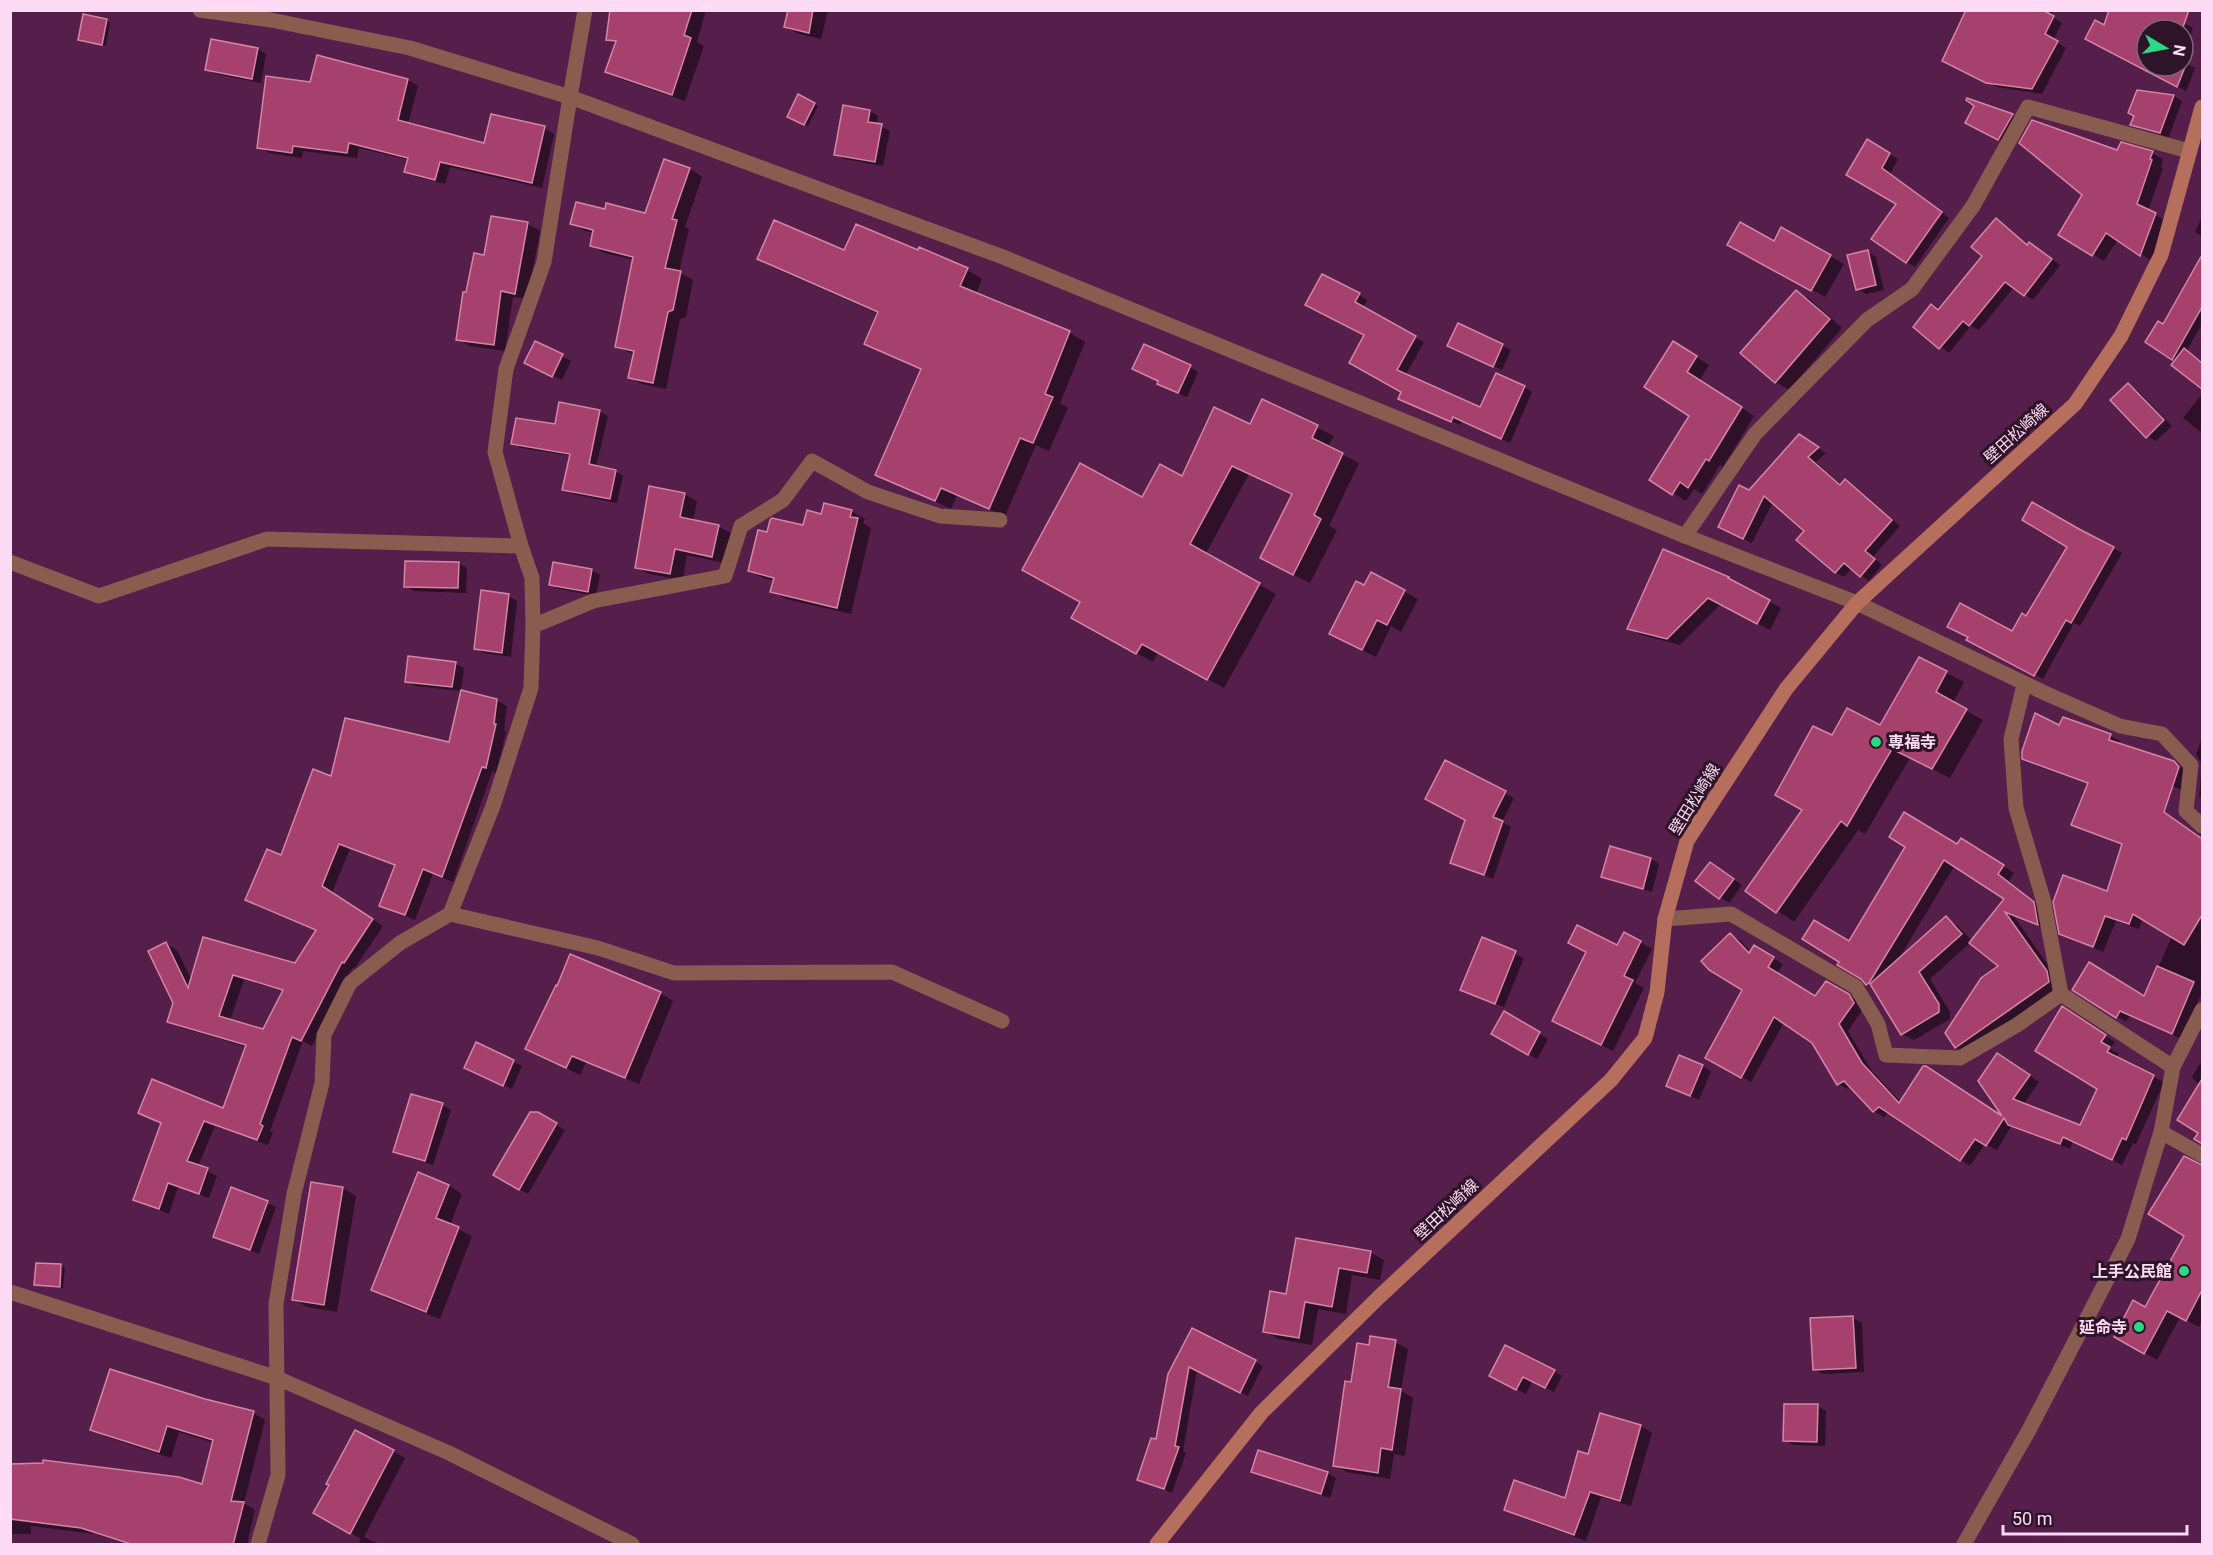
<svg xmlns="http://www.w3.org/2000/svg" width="2213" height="1555" font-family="Roboto,'Noto Sans JP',sans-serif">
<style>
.shadow{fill:#0007;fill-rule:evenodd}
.building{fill:#a6416e;stroke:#d586a4;stroke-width:1.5;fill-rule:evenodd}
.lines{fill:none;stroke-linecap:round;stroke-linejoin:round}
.minor{stroke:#895c50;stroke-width:15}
.tertiary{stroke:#895c50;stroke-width:15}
.secondary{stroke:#b66f5c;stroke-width:15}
.poi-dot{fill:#2bd884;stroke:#2d1428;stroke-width:2}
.labels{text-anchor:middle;stroke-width:6;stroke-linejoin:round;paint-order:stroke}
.street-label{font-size:16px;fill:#fedbf4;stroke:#2d1428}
.poi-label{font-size:16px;font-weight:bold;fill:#fedbf4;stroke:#2d1428;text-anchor:end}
</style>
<rect width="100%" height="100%" fill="#561e4b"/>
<g class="shadow">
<polygon points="612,10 706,10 697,42 704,46 685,101 620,79 607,72 617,44 608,39"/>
<polygon points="777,10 828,10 821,39 799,34 786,27 789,13"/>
<polygon points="1968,10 2054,10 2051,16 2062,23 2053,40 2066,48 2042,94 1997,87 1953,65"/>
<polygon points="106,20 110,23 106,46 79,40"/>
<polygon points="2184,23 2193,28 2183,54 2183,30 2147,30 2147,66 2183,66 2183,62 2195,68 2186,91 2095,44 2105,27"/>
<polygon points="258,49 266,54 261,83 216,74 207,69"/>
<polygon points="408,80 418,86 408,124 486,145 544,128 554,134 542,188 450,167 445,184 416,177 406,171 409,160 359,148 357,158 303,151 302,158 269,153 259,147 311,83"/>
<polygon points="2138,91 2174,96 2182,101 2169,137 2140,129 2132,124 2136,116"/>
<polygon points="799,96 818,106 808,126 789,117"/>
<polygon points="1976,106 2011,115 2020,120 2007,144 1975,127"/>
<polygon points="870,111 878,116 877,125 890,131 883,166 844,159 836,154"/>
<polygon points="1867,141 1898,159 1890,174 1949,218 1915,267 1906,262 1898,204"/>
<polygon points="2118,152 2152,153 2163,159 2161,167 2163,168 2148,211 2166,221 2152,261 2118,239 2104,261 2060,234"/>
<polygon points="690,169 702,177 685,227 689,229 679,272 693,280 686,317 680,319 666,389 642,384 629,377 635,355 616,346 634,260 604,253 591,245 594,233 585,231 572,223 606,211 646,215"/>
<polygon points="2202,216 2202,236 2195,232"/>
<polygon points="492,217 528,224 540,231 527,299 513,297 505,351 470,346 458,339 468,294 486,256"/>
<polygon points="1996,220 2028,245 2038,249 2060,265 2033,300 2014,287 1979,330 1971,326 1949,353 1915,327 1932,306 1939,310 1984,256"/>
<polygon points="1782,229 1844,264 1825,297 1730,245 1775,243"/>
<polygon points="845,252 967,270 982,279 976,294 1070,333 1085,342 1060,403 1068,408 1049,451 1036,445 1005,516 957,495 951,509 877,474 923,370 866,343 879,314 774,268 759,259"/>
<polygon points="1868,252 1876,257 1884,290 1866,294 1857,289"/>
<polygon points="1796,292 1810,299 1842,328 1789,390 1776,382"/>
<polygon points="1359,295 1367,300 1363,308 1424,342 1405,376 1481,409 1524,387 1532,392 1510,443 1462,421 1460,425 1409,403 1366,335 1316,309"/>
<polygon points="2187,301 2202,314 2202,324 2186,352 2202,363 2202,387 2173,365 2176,361 2147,342"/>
<polygon points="1459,325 1511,350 1502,370 1458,350"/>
<polygon points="535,343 571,361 562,380 535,367"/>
<polygon points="1687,351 1709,365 1699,381 1754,416 1723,467 1720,465 1702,494 1694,489 1686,501 1673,493 1691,415 1646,387"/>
<polygon points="1190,367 1198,372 1187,397 1167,388"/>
<polygon points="2128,385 2137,390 2172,426 2156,441 2147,436"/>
<polygon points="2202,394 2202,433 2183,418"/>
<polygon points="1263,401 1334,436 1328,447 1359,463 1329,526 1337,530 1310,583 1278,567 1294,495 1249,474 1205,555 1276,594 1224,688 1158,652 1153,662 1089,627 1142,499 1182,478 1251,426"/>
<polygon points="560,403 600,412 608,416 596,467 615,471 623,476 617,503 572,494 564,489 571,456 521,448 513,443 556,426"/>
<polygon points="1799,436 1826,453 1816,462 1842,485 1845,481 1854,486 1900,526 1873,557 1882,565 1869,581 1852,568 1844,577 1836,572 1806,531 1773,502 1752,543 1728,531 1749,492"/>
<polygon points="684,494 697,501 693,521 718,526 731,533 724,563 687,555 683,580 649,574 636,567"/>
<polygon points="851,511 865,519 863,523 871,528 851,614 786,599 772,591 775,581 763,578 750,571 768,534 804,527 822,516"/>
<polygon points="2113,548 2122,553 2080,626 2074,623 2043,679 1977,644 2013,633 2027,618"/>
<polygon points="1664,551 1729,578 1781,608 1770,630 1721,604 1680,645 1641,635 1629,628"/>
<polygon points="458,563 467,568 466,593 414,591 406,586"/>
<polygon points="554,563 592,570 600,575 596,596 559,589 550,584"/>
<polygon points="1372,574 1418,599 1401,632 1391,626 1376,657 1344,641"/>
<polygon points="509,596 517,601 511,657 484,653 475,648"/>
<polygon points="1919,659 1964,682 1953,703 1983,720 1950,778 1910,758 1865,834 1858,830 1794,922 1747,890 1804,810 1833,737 1881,727"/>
<polygon points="455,663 464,668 461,691 415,686 407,681"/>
<path d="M496,700L507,706L504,730L506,732L496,773L492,772L453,882L433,874L415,920L381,905L396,866L350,849L332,893L383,926L355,968L353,967L312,1046L303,1041L270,1131L273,1133L268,1145L215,1126L198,1166L217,1176L209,1198L178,1187L169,1214L135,1199L162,1124L139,1113L224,1110L247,1047L179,1027L169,1021L174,1002L166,944L177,950L192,981L295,965L317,931L247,900L282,857L332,778L450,744ZM244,980L284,991L263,1030L230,1020Z"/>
<polygon points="2060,727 2110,735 2120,741 2119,744 2173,763 2184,769 2188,793 2118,761 2110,773 2202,840 2202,992 2182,1039 2130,1016 2126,1022 2074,989 2145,998 2172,936 2143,918 2139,929 2116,921 2103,952 2071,939 2108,893 2124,845 2073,825 2089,784 2034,765 2024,759"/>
<polygon points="2202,738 2202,799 2199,797 2202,765 2196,754"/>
<polygon points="1445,762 1514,798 1502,822 1511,827 1493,879 1452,862 1466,820"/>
<path d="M1958,845L1972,846L2014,873L2009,881L2044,910L2048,930L2013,915L2057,978L2059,988L1967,1053L1956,1047L2000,966L1971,942L1930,979L1950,1012V1019L1914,1040L1902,1034L1874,988L1867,984L1849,943ZM1955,865L2007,898L1972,941L1957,925L1946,918L1898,960Z"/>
<polygon points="1651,859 1659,864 1652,892 1612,881 1603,876"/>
<polygon points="1719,868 1742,885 1729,903 1697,881"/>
<polygon points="1731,935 1741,941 1751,952 1755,947 1783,964 1777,974 1815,998 1826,983 1859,1002 1863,1009 1848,1031 1871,1070 1901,1102 1924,1068 2007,1120 2008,1060 2039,1082 2023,1105 2081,1127 2099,1088 2072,1014 2115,1042 2110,1049 2119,1054 2116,1058 2164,1082 2136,1144 2133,1143 2122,1165 2073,1141 2070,1149 2012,1125 1997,1150 1985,1144 1970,1166 1889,1112 1884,1117 1874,1111 1852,1087 1848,1089 1838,1084 1813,1042 1784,1022 1751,1082 1707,1058 1744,990"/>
<polygon points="1482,939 1524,958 1504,1007 1471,994"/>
<polygon points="1640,942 1652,949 1635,983 1644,988 1613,1051 1566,1027 1617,947"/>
<polygon points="558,988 660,993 673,1001 639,1084 586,1062 580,1075 541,1056"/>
<polygon points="1505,1013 1548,1039 1537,1059 1493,1034"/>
<polygon points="477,1044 522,1066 512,1089 475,1072"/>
<polygon points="2202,1060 2202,1143 2196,1139 2200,1132 2200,1086 2192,1077"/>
<polygon points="1702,1066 1711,1071 1699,1100 1668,1086"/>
<polygon points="442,1105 451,1110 433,1165 404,1156 395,1151"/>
<polygon points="537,1114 565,1130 528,1194 495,1175"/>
<polygon points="2201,1166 2202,1321 2199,1327 2180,1317 2157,1360 2116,1337 2146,1309 2186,1236"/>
<polygon points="313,1183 343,1188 356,1196 337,1312 307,1307 293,1299"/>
<polygon points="449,1186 462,1194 450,1225 472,1236 440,1319 386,1298 373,1290"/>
<polygon points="232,1189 276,1207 259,1254 215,1236"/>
<polygon points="1297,1240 1370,1252 1384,1260 1380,1280 1352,1275 1346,1314 1318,1309 1312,1345 1278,1339 1265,1331 1287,1295"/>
<polygon points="61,1266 65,1268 63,1288 40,1286 36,1284"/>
<polygon points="1853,1318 1862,1323 1864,1372 1823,1374 1814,1369"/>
<polygon points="1193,1330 1263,1366 1248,1396 1197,1370 1183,1451 1186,1453 1172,1493 1139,1479 1157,1441"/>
<polygon points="1395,1342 1408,1349 1401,1391 1413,1398 1405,1456 1394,1454 1390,1479 1347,1472 1334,1465 1352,1383 1370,1347"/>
<polygon points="1554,1371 1562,1376 1554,1392 1532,1381 1526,1394 1500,1380"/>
<polygon points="205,1401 253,1413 265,1420 244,1503 255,1510 247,1544 129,1544 95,1534 31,1526 31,1534 10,1534 10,1465 203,1486 214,1443 179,1432 171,1458 104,1436 92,1429"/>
<polygon points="1817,1406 1826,1411 1825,1446 1794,1445 1785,1440"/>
<polygon points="1641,1426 1652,1433 1631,1506 1601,1497 1586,1541 1517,1516 1505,1510 1566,1500 1589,1456"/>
<polygon points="393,1451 405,1458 364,1537 379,1544 358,1544 361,1539 315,1513"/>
<polygon points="1253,1471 1327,1473 1336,1478 1330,1498 1261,1476"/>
</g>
<g class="building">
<polygon points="610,10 692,10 684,35 691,38 672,95 605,72 616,41 606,40"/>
<polygon points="788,10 813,10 809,33 784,27"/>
<polygon points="1966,10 2043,10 2054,16 2045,34 2058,41 2032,89 1986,83 1942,61"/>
<polygon points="2109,10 2189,10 2182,30 2147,30 2147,66 2183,66 2183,60 2187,62 2177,87 2085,39 2095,20 2104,25"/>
<polygon points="83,14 107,19 102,45 78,40"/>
<polygon points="211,39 258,48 252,79 205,70"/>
<polygon points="317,55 408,79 398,120 484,143 491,114 545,126 532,183 440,162 435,180 404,172 408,158 349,143 347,153 293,146 292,153 257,148 266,76 310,82"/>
<polygon points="2137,90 2174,95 2160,133 2130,125 2134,116 2128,113"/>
<polygon points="798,94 815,103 804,125 787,117"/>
<polygon points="1967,98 2013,114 1998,140 1965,123 1974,106 1966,100"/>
<polygon points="843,105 870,110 868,122 882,124 875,162 834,155"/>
<polygon points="2032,120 2117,150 2121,142 2153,151 2150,159 2152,160 2137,204 2156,213 2140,256 2106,233 2092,256 2058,235 2082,195 2019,143"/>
<polygon points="1867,139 1890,153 1882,168 1942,212 1906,263 1871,239 1896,204 1846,175"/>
<polygon points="664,159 690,168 672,219 677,220 665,268 681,271 673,310 668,312 653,383 628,378 634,351 615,347 633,257 590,246 593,230 570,224 576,202 605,209 606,203 645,213"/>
<polygon points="491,216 528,222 515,294 501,291 494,345 456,340 463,292 466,292 474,253 484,255"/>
<polygon points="1996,218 2027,245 2029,242 2052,259 2024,296 2005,282 1969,326 1963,321 1939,349 1913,327 1931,304 1938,310 1982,256 1971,247"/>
<polygon points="774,220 844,250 856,224 918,250 919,247 968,268 960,286 1070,331 1045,394 1053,397 1033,443 1020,438 989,509 941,488 935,501 875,475 921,369 864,344 878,312 757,259"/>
<polygon points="1740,222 1774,241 1781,227 1831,255 1811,291 1727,245"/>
<polygon points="1868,250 1876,285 1856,290 1847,255"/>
<polygon points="2202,255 2202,307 2172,360 2145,342 2158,321 2163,324"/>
<polygon points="1322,274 1360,293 1355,302 1416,336 1397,370 1480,407 1496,373 1525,386 1501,439 1453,417 1451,422 1398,399 1401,392 1349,363 1364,335 1305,305"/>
<polygon points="1796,290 1830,319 1775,383 1740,353"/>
<polygon points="1458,323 1503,344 1493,367 1447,346"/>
<polygon points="535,341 563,354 552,377 524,363"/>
<polygon points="1673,341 1697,356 1687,372 1742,407 1709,461 1706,459 1688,488 1680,482 1672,495 1649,480 1689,416 1644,387"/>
<polygon points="1144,344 1191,365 1178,393 1157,384 1158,381 1132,369"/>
<polygon points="2184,348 2202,363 2202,389 2171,365"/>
<polygon points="2128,383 2164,420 2146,438 2110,400"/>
<polygon points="1262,399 1318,425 1312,438 1343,453 1314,515 1321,519 1293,575 1260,558 1292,494 1232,466 1190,544 1260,583 1207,680 1142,644 1136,654 1071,618 1080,602 1022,570 1080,463 1142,497 1160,464 1182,476 1214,407 1250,424"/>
<polygon points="559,402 600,410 589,464 616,470 610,499 562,490 570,454 511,444 516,418 555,424"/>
<polygon points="1799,434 1819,447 1808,457 1840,485 1845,479 1892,520 1865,551 1875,559 1860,577 1844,563 1835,573 1796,540 1804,531 1764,496 1743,539 1718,527 1739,485 1749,490"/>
<polygon points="649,486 685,493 680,517 719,525 712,557 675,549 670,574 635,568"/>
<polygon points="2032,502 2079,529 2114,547 2071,623 2066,620 2034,676 1966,640 1968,637 1947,627 1960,603 2012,631 2022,613 2026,616 2067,547 2022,520"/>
<polygon points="824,503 852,510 850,517 858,518 837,608 770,592 774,578 748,571 758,530 767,532 770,520 772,518 803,525 807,510 821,514"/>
<polygon points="1663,549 1729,577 1728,578 1770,600 1757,624 1708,598 1667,639 1627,629"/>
<polygon points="405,561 459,562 458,588 404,587"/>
<polygon points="553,562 592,569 588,592 549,585"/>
<polygon points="1371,572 1405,590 1387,625 1377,620 1362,650 1329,634 1356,581 1364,585"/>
<polygon points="481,590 509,594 502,653 474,649"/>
<polygon points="408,656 456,662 452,687 405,682"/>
<polygon points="1919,657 1947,671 1936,692 1967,709 1932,769 1892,749 1847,826 1841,821 1776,913 1745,891 1802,810 1775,795 1813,726 1832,735 1847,708 1880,725"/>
<path d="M461,690L497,699L494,724H496L486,768L482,767L442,877L423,869L405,915L379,906L395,865L339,844L322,886L373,919L344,963L342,962L301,1041L292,1037L260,1124L263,1126L257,1140L204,1121L187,1161L208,1168L199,1194L168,1183L159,1209L133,1200L161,1123L138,1113L152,1079L223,1108L246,1045L167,1022L173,1003L148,951L166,942L188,988L203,937L295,963L316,930L245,900L267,849L281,855L313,769L331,776L345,718L449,742ZM233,975L283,990L263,1029L219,1016Z"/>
<polygon points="2035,713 2059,725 2063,717 2111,734 2109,740 2174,761 2179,767 2164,812 2202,839 2202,915 2184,945 2133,914 2129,924 2105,916 2093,947 2059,934 2053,902 2063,875 2107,891 2122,844 2071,825 2088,783 2022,759 2022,751"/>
<polygon points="1445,760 1506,791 1493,817 1503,821 1484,875 1450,863 1465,820 1425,799"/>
<polygon points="1904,812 1957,844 1961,838 2004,865 1998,874 2034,902 2038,925 2005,912 2047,971 2049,982 1955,1048 1945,1033 1981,978 1998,966 1969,943 2004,899 1944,860 1869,983 1866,985 1861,979 1837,965 1839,962 1802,939 1814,920 1849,941 1905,847 1889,837"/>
<polygon points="1610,846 1651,858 1643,889 1601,877"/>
<polygon points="1710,862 1734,879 1719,899 1695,881"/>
<polygon points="1946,916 1962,934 1919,972 1939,1004 1939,1012 1901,1035 1870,984"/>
<polygon points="1577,925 1617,945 1624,932 1641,941 1624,976 1633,980 1601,1045 1552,1021 1586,952 1568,943"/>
<polygon points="1730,933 1749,953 1754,945 1774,957 1768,967 1815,996 1826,981 1849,994 1854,1003 1839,1024 1862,1063 1899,1103 1923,1066 1926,1066 2002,1116 1978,1081 1997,1053 2030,1075 2013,1099 2080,1125 2097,1089 2035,1051 2062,1006 2106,1035 2101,1042 2110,1047 2107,1052 2154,1075 2126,1140 2122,1138 2112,1160 2063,1137 2060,1144 2008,1125 2004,1118 1986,1146 1975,1139 1960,1161 1879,1107 1873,1112 1844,1081 1837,1085 1812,1043 1774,1017 1741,1078 1705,1058 1742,990 1709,970 1701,961"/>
<polygon points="1482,937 1516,951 1495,1004 1460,990"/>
<polygon points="570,954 661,992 625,1078 572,1056 566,1068 525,1049 556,985 557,986"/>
<polygon points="2089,962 2144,996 2157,966 2194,982 2172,1034 2120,1011 2116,1018 2072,990"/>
<polygon points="1504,1011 1540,1032 1528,1055 1491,1034"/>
<polygon points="476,1042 514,1060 503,1086 464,1068"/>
<polygon points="1679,1055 1703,1065 1690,1096 1666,1086"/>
<polygon points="2202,1079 2202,1144 2194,1139 2198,1133 2177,1120"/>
<polygon points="411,1094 443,1103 425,1161 393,1152"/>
<polygon points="530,1112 538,1112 557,1123 519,1190 493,1175"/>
<polygon points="2184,1156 2202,1165 2202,1290 2186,1321 2167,1311 2144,1354 2114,1337 2133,1300 2145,1307 2184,1236 2148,1214"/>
<polygon points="418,1172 449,1185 436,1218 459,1227 426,1312 371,1290"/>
<polygon points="311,1182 343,1187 324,1305 292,1300"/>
<polygon points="231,1187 268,1201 250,1250 213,1237"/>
<polygon points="1296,1238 1371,1251 1367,1273 1339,1268 1332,1307 1305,1302 1299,1338 1263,1332 1270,1291 1286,1294"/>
<polygon points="36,1263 61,1264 60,1287 34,1285"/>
<polygon points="1853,1316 1856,1368 1813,1370 1810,1318"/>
<polygon points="1192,1328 1256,1360 1240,1393 1189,1367 1175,1446 1179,1447 1164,1489 1137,1480 1151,1438 1156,1439 1168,1374"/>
<polygon points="1370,1336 1396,1340 1388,1387 1401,1389 1392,1450 1381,1448 1378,1473 1333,1466 1345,1381 1351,1382 1357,1343 1369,1345"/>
<polygon points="1505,1345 1555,1370 1545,1388 1523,1377 1516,1390 1489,1376"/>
<polygon points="110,1369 205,1399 254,1411 231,1501 244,1502 233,1545 134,1545 81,1528 10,1519 10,1464 43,1463 43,1460 179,1477 202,1484 213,1440 167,1426 159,1452 90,1430"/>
<polygon points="1784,1404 1818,1404 1817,1442 1783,1441"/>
<polygon points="1600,1413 1641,1425 1620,1501 1590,1492 1574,1535 1504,1510 1514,1480 1565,1498 1578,1451 1588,1454"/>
<polygon points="355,1430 394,1450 350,1534 313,1513 329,1485 326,1484"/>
<polygon points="1258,1450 1328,1472 1321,1494 1251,1472"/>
</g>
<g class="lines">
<g class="minor">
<polyline points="1685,536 1755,434 1867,320 1912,289 1973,206 2028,107 2189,151"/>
<polyline points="10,562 99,596 267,539 521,546"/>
<polyline points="1857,603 2047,694 2120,726 2162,734 2191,765 2186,811 2202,826"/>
<polyline points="533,626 593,601 725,576 741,526 783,500 812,461 868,492 940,516 1000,520"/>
<polyline points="2024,685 2011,739 2016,808 2043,899 2061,994 2173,1067"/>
<polyline points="450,914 598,948 674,973 892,972 1002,1021"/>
<polyline points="1665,919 1731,914 1856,987 1878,1024 1886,1055 1960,1058 2017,1025 2061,994"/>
<polyline points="2161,1132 2202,1155"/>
<polyline points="10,1292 277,1378 449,1453 632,1544"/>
<polyline points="258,1544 278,1475 276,1304 294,1194 322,1083 324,1035 350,983 400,943 450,914 493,806 531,688 533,626 532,578 521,546 495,452 506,369 544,262 570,97"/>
<polyline points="1964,1544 2029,1430 2128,1239 2161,1132 2173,1067 2202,1010"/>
</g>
<g class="tertiary">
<polyline points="200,10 271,20 410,48 570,97 1003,257 1685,536 1857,603"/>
<polyline points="570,97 585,10"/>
</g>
<polyline class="secondary" points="1157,1544 1262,1412 1379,1297 1611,1080 1645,1038 1657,992 1665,919 1687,841 1786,689 1857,603 2075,404 2121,336 2161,255 2202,107"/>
</g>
<g class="poi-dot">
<circle cx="1876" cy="742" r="6"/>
<circle cx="2184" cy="1271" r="6"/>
<circle cx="2139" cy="1327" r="6"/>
</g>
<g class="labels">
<g class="street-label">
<text transform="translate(2016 433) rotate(-42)" y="6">壁田松崎線</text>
<text transform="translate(1694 799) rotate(-58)" y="6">壁田松崎線</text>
<text transform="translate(1446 1209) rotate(-43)" y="6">壁田松崎線</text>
</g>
<g class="poi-label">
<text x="1888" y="748" text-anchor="start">専福寺</text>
<text x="2172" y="1277">上手公民館</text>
<text x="2127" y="1333">延命寺</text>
</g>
</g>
<rect width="2213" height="1555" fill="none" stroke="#fedbf4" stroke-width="24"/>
<g transform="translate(2165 48) rotate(100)"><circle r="28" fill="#2d1428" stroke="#81647a" stroke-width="1.5"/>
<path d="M0-4.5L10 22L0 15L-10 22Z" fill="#2bd884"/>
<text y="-9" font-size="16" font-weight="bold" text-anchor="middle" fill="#fedbf4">N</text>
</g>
<path d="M2003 1525v9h184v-9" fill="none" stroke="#fedbf4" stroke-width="3"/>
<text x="2012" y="1525" font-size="18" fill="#fedbf4" stroke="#2d1428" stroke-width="4.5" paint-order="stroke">50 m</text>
</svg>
